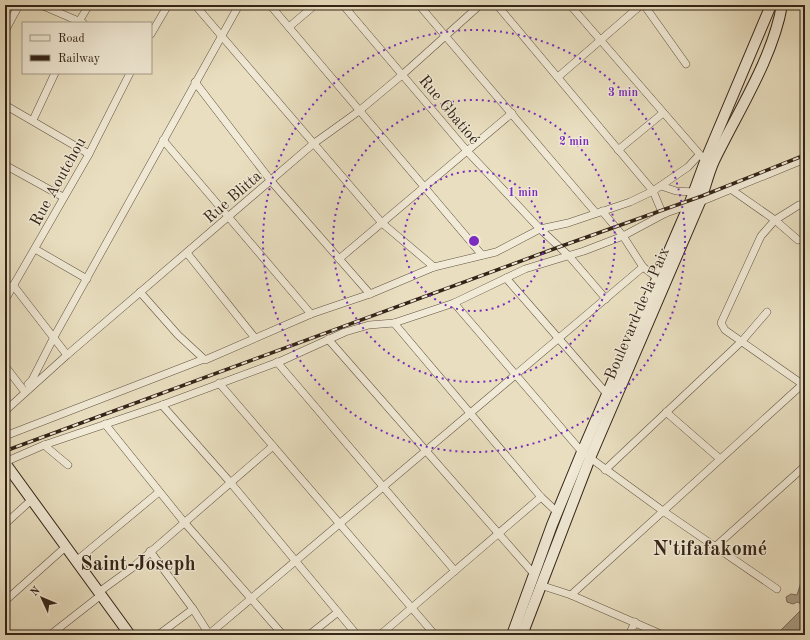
<svg xmlns="http://www.w3.org/2000/svg" width="810" height="640" font-family="'Old Standard TT',serif">
<style>
.water{fill:#ab9f87;stroke:#7b6e5b}
.lines{fill:none;stroke-linecap:round;stroke-linejoin:round}
.street-casing{stroke:#615342;stroke-width:8}
.secondary-casing{stroke:#342418;stroke-width:12}
.street{stroke:#f1ead6;stroke-width:7}
.secondary{stroke:#f1ead6;stroke-width:10}
.rail-casing{stroke:#342418;stroke-width:3.5}
.rail{stroke:#f1ead6;stroke-width:2;stroke-dasharray:6;stroke-linecap:butt}
.ring{fill:none;stroke:#7b2cbf;stroke-width:2;stroke-dasharray:2 4}
.labels{text-anchor:middle;stroke-width:3;stroke-linejoin:round;paint-order:stroke}
.street-label{font-size:16px;fill:#342418;stroke:#f1ead6}
.district-label{font-size:20px;font-weight:bold;fill:#342418;stroke:#f1ead6}
.centre{fill:#7b2cbf;stroke:#f1ead6;stroke-width:2}
.ring-label{font-size:12px;text-anchor:middle;font-weight:bold;fill:#7b2cbf;stroke:#f1ead6;stroke-width:3;stroke-linejoin:round;paint-order:stroke}
</style>
<rect width="100%" height="100%" fill="#e9dfc0"/>
<filter id="stains"><feTurbulence type="fractalNoise" baseFrequency=".005" numOctaves="4"/><feColorMatrix values="0 0 0 0 .2 0 0 0 0 .09 0 0 0 0 .02 0 0 0 .5 -.17"/></filter>
<radialGradient id="worn" r=".72"><stop offset=".6" stop-color="#630" stop-opacity="0"/><stop offset="1" stop-color="#630" stop-opacity=".3"/></radialGradient>
<polygon class="water" points="805,570 805,635 776,635 803,608 802,604 797,602 793,604 787,602 786,597 791,594 797,595"/>
<g class="lines">
<defs>
<g id="street">
<polyline points="41,5 83,23"/>
<polyline points="195,5 382,223 434,267"/>
<polyline points="270,5 482,255"/>
<polyline points="343,5 467,151 540,229 569,256 606,299"/>
<polyline points="419,5 596,213"/>
<polyline points="497,5 653,191 661,210 666,213"/>
<polyline points="570,5 702,157"/>
<polyline points="644,5 686,64"/>
<polyline points="78,23 89,5"/>
<polyline points="289,27 315,5"/>
<polyline points="5,31 19,5"/>
<polyline points="151,34 168,5"/>
<polyline points="558,77 641,5"/>
<polyline points="195,82 271,181 370,294"/>
<polyline points="5,105 89,154"/>
<polyline points="33,120 55,73"/>
<polyline points="163,140 311,314"/>
<polyline points="618,150 663,113"/>
<polyline points="5,165 63,197"/>
<polyline points="661,186 676,191 694,192"/>
<polyline points="732,190 775,220 798,240"/>
<polyline points="700,202 805,159"/>
<polyline points="799,205 775,220 761,236 721,323 725,330 805,386"/>
<polyline points="602,211 623,236 643,267 660,280"/>
<polyline points="35,249 87,279"/>
<polyline points="187,253 255,338"/>
<polyline points="339,259 512,113"/>
<polyline points="506,278 607,394"/>
<polyline points="13,285 67,355"/>
<polyline points="140,292 178,335 204,359"/>
<polyline points="5,300 89,154 130,73"/>
<polyline points="454,303 582,452 663,511 777,589"/>
<polyline points="394,323 541,497 557,512"/>
<polyline points="328,339 534,574"/>
<polyline points="277,362 455,571"/>
<polyline points="5,366 25,392"/>
<polyline points="219,383 435,635"/>
<polyline points="28,384 32,380 54,337 239,5"/>
<polyline points="162,405 230,482 357,635"/>
<polyline points="5,411 67,355 313,144 359,111 402,75 480,5"/>
<polyline points="666,412 720,459"/>
<polyline points="105,424 184,522 283,635"/>
<polyline points="5,436 204,359 205,360 311,314 370,294 434,267 496,252 540,229 568,223 630,202 653,191 688,167 699,155"/>
<polyline points="44,445 68,465"/>
<polyline points="5,462 44,445 162,405 281,361 345,332 369,325 394,323 454,303 525,269 584,251 623,236 666,213 689,205"/>
<polyline points="605,470 742,341 767,312"/>
<polyline points="5,524 28,503"/>
<polyline points="716,546 805,466"/>
<polyline points="150,551 193,609 209,634"/>
<polyline points="76,561 159,492"/>
<polyline points="540,585 571,595 663,635"/>
<polyline points="99,592 132,568 273,446"/>
<polyline points="571,595 805,382"/>
<polyline points="5,601 61,551"/>
<polyline points="523,631 533,635"/>
<polyline points="50,635 96,599"/>
<polyline points="158,635 193,609"/>
<polyline points="208,635 643,267"/>
<polyline points="309,635 338,612"/>
<polyline points="380,635 541,497"/>
<polyline points="629,635 635,622"/>
</g>
<g id="secondary">
<polyline points="5,463 130,635"/>
<polyline points="512,635 552,525 582,452 689,205 706,159 771,5"/>
<path d="M522,635L590,458L700,202C705,189 708,174 714,161C737,113 773,58 782,5"/>
</g>
</defs>
<use href="#street" class="street-casing"/>
<use href="#secondary" class="secondary-casing"/>
<use href="#street" class="street"/>
<use href="#secondary" class="secondary"/>
<defs>
<polyline id="rail" points="5,451 559,247 702,196 805,155"/>
</defs>
<use href="#rail" class="rail-casing"/>
<use href="#rail" class="rail"/>
</g>
<g class="ring">
<circle cx="474" cy="241" r="70"/>
<circle cx="474" cy="241" r="141"/>
<circle cx="474" cy="241" r="211"/>
</g>
<g class="labels">
<g class="street-label">
<text transform="translate(450 109) rotate(50)" y="6">Rue Gbatioé</text>
<text transform="translate(57 181) rotate(-61)" y="6">Rue Aoutchou</text>
<text transform="translate(232 196) rotate(-41)" y="6">Rue Blitta</text>
<text transform="translate(636 313) rotate(-67)" y="6">Boulevard de la Paix</text>
</g>
<g class="district-label">
<text x="710" y="555">N'tifafakomé</text>
<text x="138" y="570">Saint-Joseph</text>
</g>
</g>
<circle cx="474" cy="241" r="6" class="centre"/>
<g class="ring-label">
<text x="623" y="96">3 min</text>
<text x="574" y="145">2 min</text>
<text x="523" y="196">1 min</text>
</g>
<rect width="810" height="640" fill="none" stroke="#e9dfc0" stroke-width="20"/>
<rect x="6" y="6" width="798" height="628" fill="none" stroke="#342418" stroke-width="2"/>
<rect x="10" y="10" width="790" height="620" fill="none" stroke="#342418"/>
<rect x="22" y="22" width="130" height="52" fill="#f1ead6" stroke="#a59b8a"/>
<rect x="30" y="35" width="20" height="6" fill="#f1ead6" stroke="#a59b8a"/>
<text x="58" y="42" font-size="12" fill="#342418">Road</text>
<rect x="30" y="55" width="20" height="6" fill="#342418" stroke="#a59b8a"/>
<text x="58" y="62" font-size="12" fill="#342418">Railway</text>
<g transform="translate(42 598) rotate(314)" stroke="#f1ead6" stroke-width="3" paint-order="stroke">
<path d="M0-3L7 15L0 10L-7 15Z" fill="#342418"/>
<text y="-6" font-size="11" font-weight="bold" text-anchor="middle" fill="#342418">N</text>
</g>
<rect width="100%" height="100%" filter="url(#stains)"/>
<rect width="100%" height="100%" fill="url(#worn)"/>
</svg>
